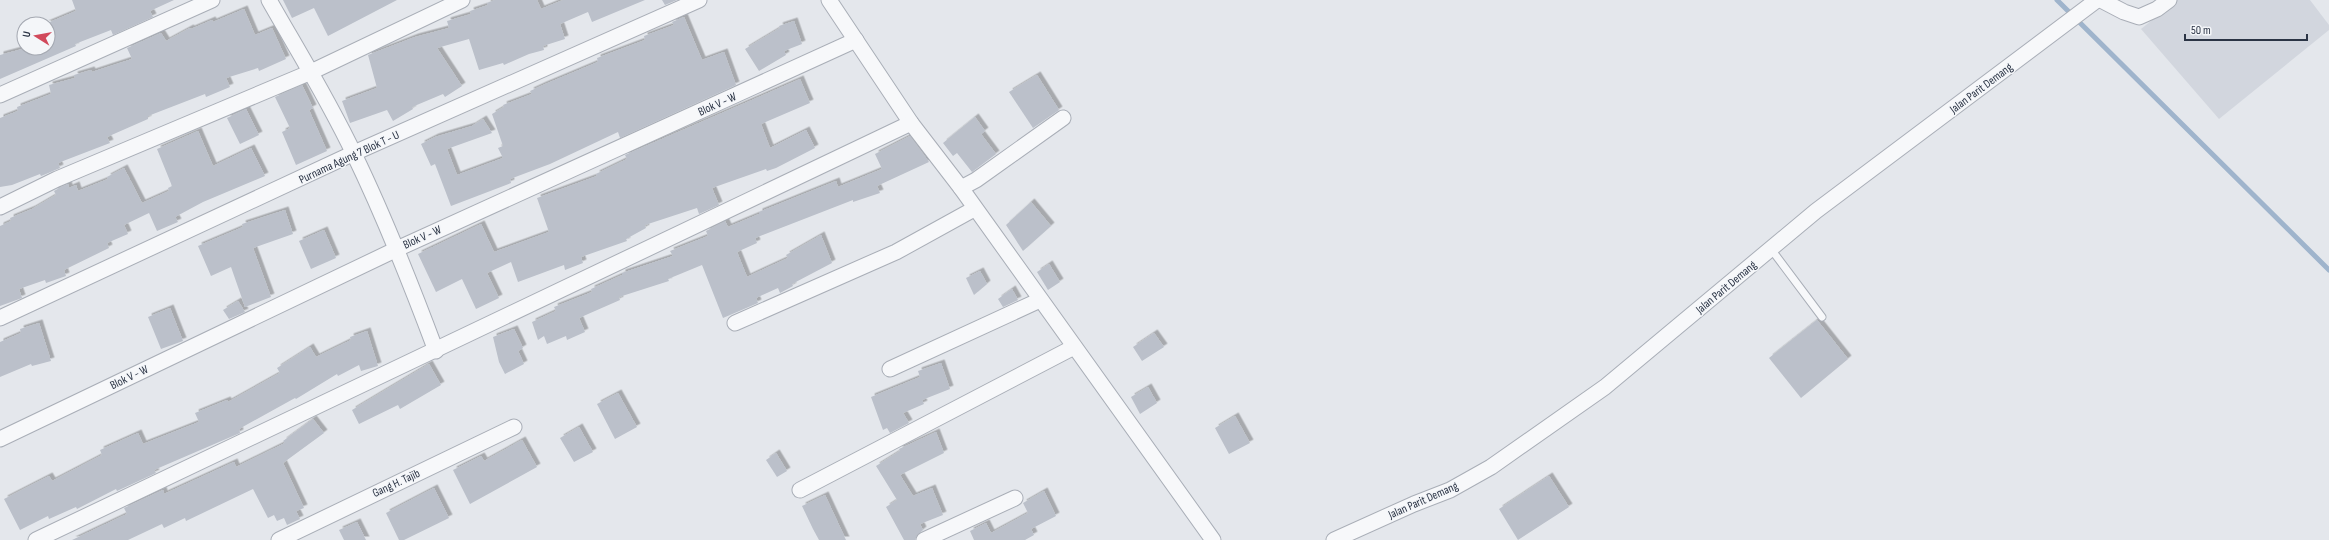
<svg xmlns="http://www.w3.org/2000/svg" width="2329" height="540" font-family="'Sofia Sans Condensed',sans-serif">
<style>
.built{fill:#d2d6de}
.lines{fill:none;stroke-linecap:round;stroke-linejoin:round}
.stream{stroke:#9fb4cc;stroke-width:5}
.building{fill:#bbc0ca;filter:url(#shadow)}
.lane-casing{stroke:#a9aeb7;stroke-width:9}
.street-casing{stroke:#a9aeb7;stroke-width:17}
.lane{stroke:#f7f8fa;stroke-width:7}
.street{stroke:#f7f8fa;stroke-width:15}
.labels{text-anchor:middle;stroke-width:3;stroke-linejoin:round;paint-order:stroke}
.street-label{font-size:12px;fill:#2b3445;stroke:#f4f6f9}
</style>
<defs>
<filter id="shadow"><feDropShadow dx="3.5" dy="-3.5" stdDeviation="0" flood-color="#0004"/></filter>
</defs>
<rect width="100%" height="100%" fill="#e4e7ec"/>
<polygon class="built" points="2177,0 2310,0 2329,25 2329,30 2219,119 2141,29"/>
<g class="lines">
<polyline class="stream" points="2057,0 2329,270"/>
</g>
<g class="building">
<polygon points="72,0 174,0 150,11 153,17 113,35 111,30 75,44 76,46 0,79 0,55 26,48 48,48 48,24 45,24 76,11"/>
<polygon points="283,0 397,0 328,36 314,8 292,18"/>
<polygon points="495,0 537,0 541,9 563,0 645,0 592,22 588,12 560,24 565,39 543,46 544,50 529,54 504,65 503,63 479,70 469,39 437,48 462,86 445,97 443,94 412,107 413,109 393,121 387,110 350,123 342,101 377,88 368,55 415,37 449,28 447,21 471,14 470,11 488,5 487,3"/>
<polygon points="662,0 677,0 665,5"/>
<polygon points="244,9 255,35 272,28 286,59 259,71 258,68 226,78 230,87 206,97 205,94 148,116 148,119 107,137 110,143 58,163 60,168 46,174 41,176 40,174 12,185 0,187 0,118 18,111 17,107 51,94 49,85 75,78 74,75 91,70 92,72 132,59 127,48 161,33 166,41 190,28 191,29 212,20 213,22"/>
<polygon points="684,17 702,60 724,52 736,85 620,138 618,132 550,164 510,179 511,183 451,206 435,164 431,166 421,144 435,137 472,126 483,119 492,133 447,149 457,175 503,158 498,148 503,146 492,114 504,107 503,105 532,94 530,91 543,85 598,62 597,58 645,40 644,36 674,25 672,22"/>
<polygon points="794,21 802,44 784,51 786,55 759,71 745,49 780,28 779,26"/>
<polygon points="1037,75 1059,110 1033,128 1009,92"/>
<polygon points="800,79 810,103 761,124 770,148 806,130 815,148 776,168 767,171 766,169 712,188 719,205 699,214 697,208 645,225 646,228 626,239 627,241 581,257 583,263 565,270 564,265 518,282 511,262 487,273 499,298 476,309 462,279 436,292 418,254 481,224 494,252 549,232 537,198 597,176 596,174 627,159 625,155"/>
<polygon points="302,85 313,108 309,110 327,151 296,165 282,132 290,128 275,97"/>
<polygon points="246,109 259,135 240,144 227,118"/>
<polygon points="975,117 985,131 981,134 996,154 972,172 957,153 953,156 943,143"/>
<polygon points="198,131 213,166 251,148 265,176 203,202 175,217 178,222 157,231 149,213 124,225 128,234 107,243 109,248 64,270 66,276 46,283 45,280 19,289 22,298 0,306 0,226 11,221 10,218 32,209 56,195 54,191 61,187 68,184 69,188 76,185 78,191 108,179 107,177 124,168 142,203 169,191 168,188 172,186 157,149"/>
<polygon points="910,136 929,162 877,186 880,193 853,202 853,200 755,238 757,243 737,252 747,277 788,258 786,255 821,235 832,263 792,284 793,286 780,293 778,288 756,298 758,303 723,318 702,265 668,279 669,281 619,297 620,300 579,318 585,332 567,340 566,336 547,344 544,336 538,340 532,322 556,311 554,307 592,292 591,289 622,275 622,273 673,256 670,251 708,236 706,231 725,221 728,227 759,214 759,212 836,181 838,187 882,169 875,154"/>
<polygon points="1031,202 1051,226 1023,251 1006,225"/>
<polygon points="285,210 293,234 253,248 271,297 245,307 231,267 211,276 198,246 243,227 242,224"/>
<polygon points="324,230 336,258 311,269 299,241"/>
<polygon points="1049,264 1060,282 1048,290 1037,272"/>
<polygon points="980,271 987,284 974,295 966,278"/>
<polygon points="1012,289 1018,300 1003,307 998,299"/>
<polygon points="238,301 245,312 229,319 223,310"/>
<polygon points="170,308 183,341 161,349 148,317"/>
<polygon points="1817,320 1848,359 1801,398 1769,358"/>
<polygon points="39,323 51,361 32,366 31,364 0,377 0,342 21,333 20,329"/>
<polygon points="514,329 523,348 518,351 524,364 505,374 499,362 493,337"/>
<polygon points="367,331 378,366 361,371 359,365 338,376 337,374 296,399 295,398 239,429 240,433 154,470 156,473 117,491 116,489 77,509 76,507 49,519 48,516 20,530 4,499 49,476 52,481 102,455 100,450 138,433 143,444 199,422 195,413 227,400 228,402 280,373 277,368 310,347 316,357 351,340 350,337"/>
<polygon points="1154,333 1164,347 1142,361 1133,347"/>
<polygon points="941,363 950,389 922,400 924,404 903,413 909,423 890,433 887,428 883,430 871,397 920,377 918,371"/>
<polygon points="429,364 441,385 400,409 398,405 359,424 352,410"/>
<polygon points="1148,387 1157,403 1140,414 1131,397"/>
<polygon points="618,393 637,427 615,439 597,404"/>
<polygon points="1235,416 1250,443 1229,454 1215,428"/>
<polygon points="313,419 324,433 283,463 304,508 296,511 300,519 287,525 284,518 277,521 274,515 268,518 253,489 186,521 185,518 164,528 162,524 128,540 72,540 127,514 124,508 163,490 164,494 234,462 236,467 285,443 283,441"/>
<polygon points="579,427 593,452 574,462 560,438"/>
<polygon points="936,432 944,453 900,475 913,496 932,488 943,515 920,524 923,530 917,535 915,540 904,540 886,507 897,500 876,466 900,451 899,449"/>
<polygon points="522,440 537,467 470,504 453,470 481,456 484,461"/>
<polygon points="776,453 787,471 777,477 766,460"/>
<polygon points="1549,476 1569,507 1518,540 1499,509"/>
<polygon points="434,488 449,518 404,540 399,540 386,513"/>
<polygon points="1044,491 1056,516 1031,529 1034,535 1025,540 974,540 970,531 986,523 991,533 1028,513 1023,503"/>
<polygon points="825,495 846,540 819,540 813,529 802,506"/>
<polygon points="357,522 366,540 344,540 339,530"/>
</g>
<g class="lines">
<defs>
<polyline id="lane" points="1771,249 1822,317"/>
<g id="street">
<path d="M269,0C298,51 329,101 354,154C385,218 411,284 436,351"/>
<polyline points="829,0 911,123 961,188 1213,540"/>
<polyline points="2101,0 2124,12 2139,17 2157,9 2169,0"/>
<polyline points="0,95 212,0"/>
<polyline points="961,188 976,180 1063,118"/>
<polyline points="0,207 57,179 311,72 462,0"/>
<polyline points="0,318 354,153 699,0"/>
<polyline points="735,323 896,252 974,209"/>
<polyline points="890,369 1040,300"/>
<polyline points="0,439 397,249 856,40"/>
<polyline points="800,490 1074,347"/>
<polyline points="36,540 911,123"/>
<polyline points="279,540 514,427"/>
<polyline points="924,540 1015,498"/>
<polyline points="1334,540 1414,504 1450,490 1491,467 1605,387 1816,211 2097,0"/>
</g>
</defs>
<use href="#lane" class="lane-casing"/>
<use href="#street" class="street-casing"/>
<use href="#lane" class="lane"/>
<use href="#street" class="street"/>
</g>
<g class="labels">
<g class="street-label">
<text transform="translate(1981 88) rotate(-37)" y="4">Jalan Parit Demang</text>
<text transform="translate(717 104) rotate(-24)" y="4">Blok V - W</text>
<text transform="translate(349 157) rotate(-25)" y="4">Purnama Agung 7 Blok T - U</text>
<text transform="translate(422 237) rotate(-24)" y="4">Blok V - W</text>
<text transform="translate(1726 287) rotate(-40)" y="4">Jalan Parit Demang</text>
<text transform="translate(129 377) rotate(-26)" y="4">Blok V - W</text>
<text transform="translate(396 483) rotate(-25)" y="4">Gang H. Tajib</text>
<text transform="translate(1423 500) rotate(-24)" y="4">Jalan Parit Demang</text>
</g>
</g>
<g transform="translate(36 36) rotate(281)"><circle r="19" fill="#f4f6f9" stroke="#a4a8b1"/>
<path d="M0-3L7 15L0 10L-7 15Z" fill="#d1495b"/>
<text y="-6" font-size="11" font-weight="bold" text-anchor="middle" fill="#2b3445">U</text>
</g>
<path d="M2185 34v6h122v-6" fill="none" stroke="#2b3445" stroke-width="2"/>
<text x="2191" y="34" font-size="12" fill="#2b3445" stroke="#f4f6f9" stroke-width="3" paint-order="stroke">50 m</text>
</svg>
